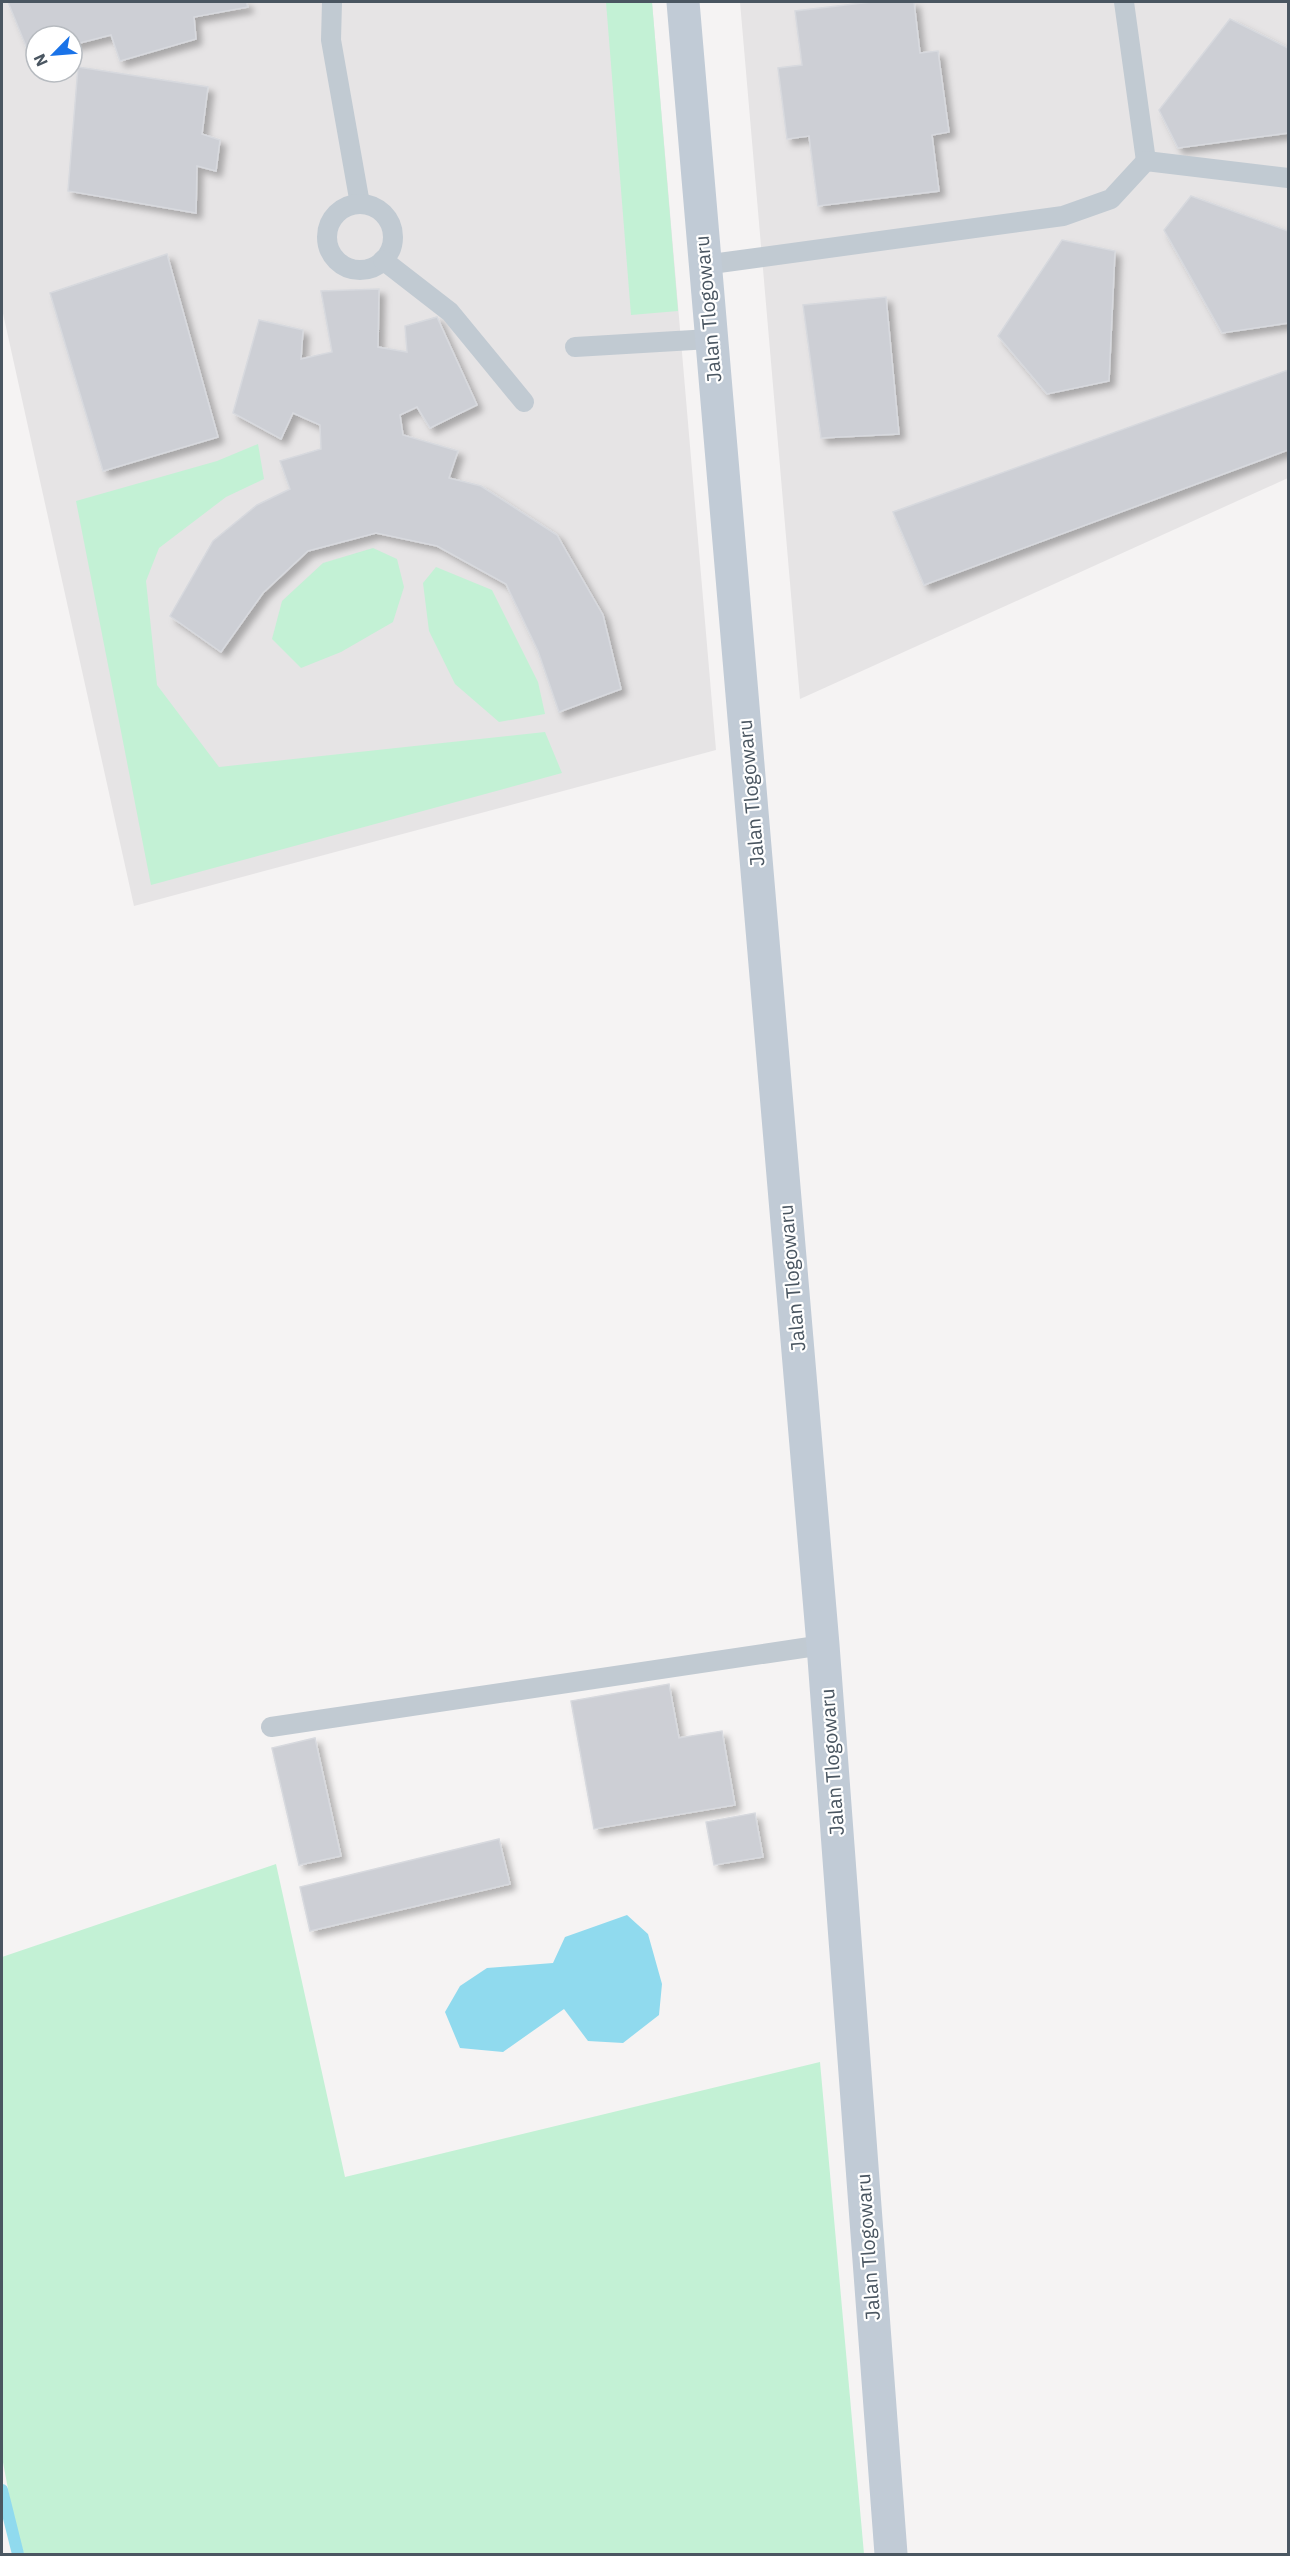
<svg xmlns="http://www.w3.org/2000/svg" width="1290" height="2556" font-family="'IBM Plex Sans',sans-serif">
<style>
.education{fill:#e6e4e5;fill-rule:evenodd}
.green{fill:#c3f1d5}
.water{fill:#90daee}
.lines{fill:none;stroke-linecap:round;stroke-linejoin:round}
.stream{stroke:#90daee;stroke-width:12}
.building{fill:#cdcfd5;stroke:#d7d9de;stroke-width:1.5;filter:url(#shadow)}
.service{stroke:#c1cad2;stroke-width:20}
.secondary{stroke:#c1cbd6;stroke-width:33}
.labels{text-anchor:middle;stroke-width:4.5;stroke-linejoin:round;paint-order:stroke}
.street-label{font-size:20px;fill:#4a5661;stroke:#fff}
</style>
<defs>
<filter id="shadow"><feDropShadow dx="5.5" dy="5.5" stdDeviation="3" flood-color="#0004"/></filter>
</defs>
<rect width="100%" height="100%" fill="#f5f3f3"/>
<g class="education">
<path d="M2,2H652L716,750L134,906L2,309ZM36,36H72V72H36Z"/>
<polygon points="740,2 1288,2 1288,478 800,699"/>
</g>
<g class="green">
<polygon points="606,2 652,2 678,311 631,315"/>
<polygon points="258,444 264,479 226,497 159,548 146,581 157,685 219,767 545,732 562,773 151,885 76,501 217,461"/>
<polygon points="373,548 397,559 404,587 393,622 341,652 301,668 272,639 282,601 323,563"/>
<polygon points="436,567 492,590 538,682 545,714 499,722 455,684 429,631 423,583"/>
<polygon points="276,1864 345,2177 820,2062 864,2554 24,2554 14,2521 2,2457 2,1957"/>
</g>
<polygon class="water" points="627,1915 648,1934 662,1984 659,2015 623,2043 588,2041 564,2009 503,2052 460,2048 445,2012 460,1986 487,1968 553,1963 565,1937"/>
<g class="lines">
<polyline class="stream" points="2,2490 18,2554"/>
</g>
<g class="building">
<polygon points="8,2 246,2 248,7 194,17 196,39 120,61 111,35 72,45 72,36 36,36 36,55 30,56"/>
<polygon points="871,2 914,2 920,53 938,51 949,132 932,135 939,191 818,206 809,136 787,139 778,68 802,65 795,11"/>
<polygon points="1230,19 1288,48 1288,133 1178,148 1159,110"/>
<polygon points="78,67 208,87 202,134 220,140 216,171 197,166 196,213 68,191"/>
<polygon points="1191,196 1288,231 1288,323 1222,333 1164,230"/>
<polygon points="1062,240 1115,251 1109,381 1047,394 998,336"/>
<polygon points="167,254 218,437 103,471 50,293"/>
<polygon points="379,289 378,347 407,352 405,326 437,317 477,405 430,428 417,407 400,415 403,435 458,451 449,478 481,486 557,535 603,615 621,689 559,712 538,651 506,584 437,546 376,533 308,551 263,593 221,652 170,616 213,541 257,505 290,489 280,461 321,449 320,425 293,413 281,439 233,413 259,320 303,330 301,359 332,352 321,291"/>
<polygon points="886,297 899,434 821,438 803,305"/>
<polygon points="1288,370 1288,450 924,585 893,512"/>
<polygon points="669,1684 679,1738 722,1731 735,1805 594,1829 571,1701"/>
<polygon points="315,1738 341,1856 299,1865 272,1748"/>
<polygon points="755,1813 763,1857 714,1865 706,1822"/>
<polygon points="499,1839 510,1884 310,1931 300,1887"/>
</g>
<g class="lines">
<g class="service">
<polyline points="332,2 331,40 360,204"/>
<polyline points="1124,2 1146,161"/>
<circle cx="360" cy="237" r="33"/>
<polyline points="383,260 450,312 524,402"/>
<polyline points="704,265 1063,216 1111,199 1146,161 1288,178"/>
<polyline points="575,347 710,339"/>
<polyline points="271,1727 823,1645"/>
</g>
<polyline class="secondary" points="683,2 823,1645 891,2554"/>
</g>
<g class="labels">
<g class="street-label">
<text transform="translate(708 309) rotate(-95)" y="7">Jalan Tlogowaru</text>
<text transform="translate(751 793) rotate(-95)" y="7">Jalan Tlogowaru</text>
<text transform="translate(792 1278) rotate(-95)" y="7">Jalan Tlogowaru</text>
<text transform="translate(832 1762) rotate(-94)" y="7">Jalan Tlogowaru</text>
<text transform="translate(868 2247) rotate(-94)" y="7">Jalan Tlogowaru</text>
</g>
</g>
<rect width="1290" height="2556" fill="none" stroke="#4a5661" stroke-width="6"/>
<g transform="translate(54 54) rotate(245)"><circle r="28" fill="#ffffff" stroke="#b7bbc0" stroke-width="1.5"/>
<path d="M0-4.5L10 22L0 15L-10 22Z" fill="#1a73e8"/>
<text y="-9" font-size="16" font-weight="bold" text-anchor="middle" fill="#4a5661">N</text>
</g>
</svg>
